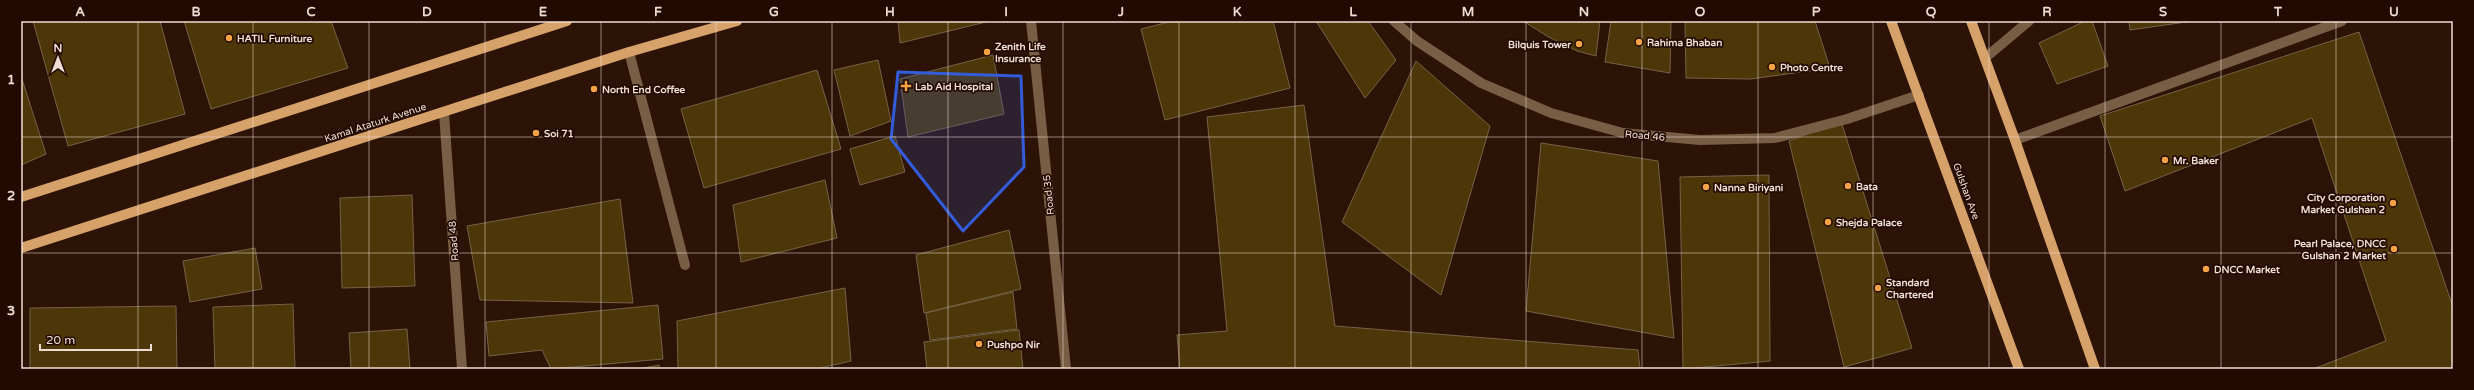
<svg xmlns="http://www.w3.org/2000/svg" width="2474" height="390" font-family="'Varela Round',sans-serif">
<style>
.building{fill:#4d3607;stroke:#746347}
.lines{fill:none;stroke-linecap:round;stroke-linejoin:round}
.minor{stroke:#775e44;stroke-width:10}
.major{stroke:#d7a26a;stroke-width:10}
.marked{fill:#325cd8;fill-opacity:0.2;stroke:#325cd8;stroke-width:3;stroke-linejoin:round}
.grid{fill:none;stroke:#efddd4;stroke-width:1;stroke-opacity:0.55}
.poi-dot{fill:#f5a346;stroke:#220a01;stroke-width:1.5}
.labels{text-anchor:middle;stroke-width:3.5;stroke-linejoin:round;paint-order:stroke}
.poi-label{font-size:10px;font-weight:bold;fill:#efddd4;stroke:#220a01;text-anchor:start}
.street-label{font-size:10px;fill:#efddd4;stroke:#220a01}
.neatline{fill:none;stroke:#efddd4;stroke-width:1.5}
.grid-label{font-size:13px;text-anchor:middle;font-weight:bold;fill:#efddd4}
</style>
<rect width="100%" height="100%" fill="#2c1306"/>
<g class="building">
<polygon points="33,21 160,21 185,114 68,146"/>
<polygon points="184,21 331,21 348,68 211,109"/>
<polygon points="898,21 990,21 900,43"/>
<polygon points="1173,21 1273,21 1290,88 1165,120 1141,29"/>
<polygon points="1316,21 1368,21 1396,60 1365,98"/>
<polygon points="1523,21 1600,21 1596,56 1577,51 1547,36"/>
<polygon points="1611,21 1671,21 1670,73 1605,62"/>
<polygon points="1685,21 1815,21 1830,68 1751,79 1686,78"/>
<polygon points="2085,21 2092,21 2108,66 2057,84 2039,43"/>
<polygon points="2129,21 2193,21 2130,30"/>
<polygon points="2359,32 2453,307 2453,369 2313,369 2386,341 2312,118 2125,191 2100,116"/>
<polygon points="993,55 1004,114 908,137 900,79"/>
<polygon points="878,60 891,121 850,136 834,70"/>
<polygon points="1416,61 1490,126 1441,295 1342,222"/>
<polygon points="817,70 841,149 704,188 681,109"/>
<polygon points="21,76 46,154 21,165"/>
<polygon points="1304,105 1335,326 1638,350 1640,369 1180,369 1177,335 1227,331 1207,117"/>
<polygon points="1841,121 1912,348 1844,367 1789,141"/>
<polygon points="895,136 905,172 860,185 850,149"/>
<polygon points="1541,143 1658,161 1674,338 1526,311"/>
<polygon points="1769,175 1770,361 1683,369 1680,177"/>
<polygon points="825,180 837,238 741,262 733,205"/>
<polygon points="412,195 415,286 342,288 340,198"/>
<polygon points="620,199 633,303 480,300 467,226"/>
<polygon points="1009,230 1021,289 924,313 916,255"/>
<polygon points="255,248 262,289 190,302 183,261"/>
<polygon points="845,288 851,361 816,369 678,369 677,321"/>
<polygon points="1013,292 1017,329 930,340 926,313"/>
<polygon points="293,304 295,369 215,369 213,307"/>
<polygon points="658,305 663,359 551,369 542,350 489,356 486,322"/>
<polygon points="176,306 177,369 30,369 30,308"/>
<polygon points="407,329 410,369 351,369 349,333"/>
<polygon points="1019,330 1023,369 927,369 924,342"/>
<polygon points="659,365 660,369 638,369"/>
</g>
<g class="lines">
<g class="minor">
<polyline points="1031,21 1066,369"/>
<polyline points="1394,21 1417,41 1481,83 1551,113 1623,133 1700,140 1775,138 1847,119 1919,95"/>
<polyline points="629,52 685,265"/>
<polyline points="1985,58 2029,21"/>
<polyline points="444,113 462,369"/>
<polyline points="2015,140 2342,21"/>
</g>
<g class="major">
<polyline points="1891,21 2019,369"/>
<polyline points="1971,21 2015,140 2095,369"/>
<polyline points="21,197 567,21"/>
<polyline points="21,248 629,52 737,21"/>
</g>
</g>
<path class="marked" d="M898,72L1021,76L1024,167L963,231L891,139Z"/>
<path class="grid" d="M138,21V369M253,21V369M369,21V369M485,21V369M601,21V369M716,21V369M832,21V369M948,21V369M1063,21V369M1179,21V369M1295,21V369M1411,21V369M1526,21V369M1642,21V369M1758,21V369M1873,21V369M1989,21V369M2105,21V369M2221,21V369M2336,21V369M21,137H2453M21,253H2453"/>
<g class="poi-dot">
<circle cx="229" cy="38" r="4"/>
<circle cx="1639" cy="42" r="4"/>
<circle cx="1579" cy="44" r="4"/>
<circle cx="987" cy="52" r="4"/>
<circle cx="1772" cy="67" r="4"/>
<path d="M904 80h4v4h4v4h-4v4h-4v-4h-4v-4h4z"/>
<circle cx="594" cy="89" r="4"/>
<circle cx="536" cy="133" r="4"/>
<circle cx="2165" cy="160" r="4"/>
<circle cx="1848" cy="186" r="4"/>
<circle cx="1706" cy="187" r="4"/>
<circle cx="2393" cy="203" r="4"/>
<circle cx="1828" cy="222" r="4"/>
<circle cx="2394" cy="249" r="4"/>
<circle cx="2206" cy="269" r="4"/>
<circle cx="1878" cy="288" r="4"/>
<circle cx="979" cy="344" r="4"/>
</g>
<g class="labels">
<g class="poi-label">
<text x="237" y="42">HATIL Furniture</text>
<text x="1647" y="46">Rahima Bhaban</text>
<text x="1571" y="48" text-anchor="end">Bilquis Tower</text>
<text x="995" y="50">Zenith Life<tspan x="995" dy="12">Insurance</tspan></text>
<text x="1780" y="71">Photo Centre</text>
<text x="915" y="90">Lab Aid Hospital</text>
<text x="602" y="93">North End Coffee</text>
<text x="544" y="137">Soi 71</text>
<text x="2173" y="164">Mr. Baker</text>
<text x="1856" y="190">Bata</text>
<text x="1714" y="191">Nanna Biriyani</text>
<text x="2385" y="201" text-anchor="end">City Corporation<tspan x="2385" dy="12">Market Gulshan 2</tspan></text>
<text x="1836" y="226">Shejda Palace</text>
<text x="2386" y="247" text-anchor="end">Pearl Palace, DNCC<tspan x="2386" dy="12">Gulshan 2 Market</tspan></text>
<text x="2214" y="273">DNCC Market</text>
<text x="1886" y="286">Standard<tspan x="1886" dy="12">Chartered</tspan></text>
<text x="987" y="348">Pushpo Nir</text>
</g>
<g class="street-label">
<text transform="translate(375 122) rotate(-18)" y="4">Kamal Ataturk Avenue</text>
<text transform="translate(1645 135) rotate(5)" y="4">Road 46</text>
<text transform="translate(1967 191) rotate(70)" y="4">Gulshan Ave</text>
<text transform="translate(1048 195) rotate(-96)" y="4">Road 35</text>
<text transform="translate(453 241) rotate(-94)" y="4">Road 48</text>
</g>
</g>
<rect width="2474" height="390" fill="none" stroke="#220a01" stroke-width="44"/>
<g transform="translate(58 58)" stroke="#220a01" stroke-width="3" paint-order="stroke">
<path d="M0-3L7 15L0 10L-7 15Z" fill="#efddd4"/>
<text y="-6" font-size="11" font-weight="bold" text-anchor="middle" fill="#efddd4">N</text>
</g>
<path d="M40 344v6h111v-6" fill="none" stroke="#efddd4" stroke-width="2"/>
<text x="46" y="344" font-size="12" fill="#efddd4" stroke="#220a01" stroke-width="3" paint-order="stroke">20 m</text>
<rect x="22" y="22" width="2430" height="346" class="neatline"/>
<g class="grid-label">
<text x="80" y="16">A</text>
<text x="196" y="16">B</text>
<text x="311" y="16">C</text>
<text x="427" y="16">D</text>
<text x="543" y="16">E</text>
<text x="658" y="16">F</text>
<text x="774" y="16">G</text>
<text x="890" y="16">H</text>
<text x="1006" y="16">I</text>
<text x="1121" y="16">J</text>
<text x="1237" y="16">K</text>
<text x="1353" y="16">L</text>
<text x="1468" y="16">M</text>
<text x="1584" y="16">N</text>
<text x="1700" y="16">O</text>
<text x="1816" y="16">P</text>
<text x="1931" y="16">Q</text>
<text x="2047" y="16">R</text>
<text x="2163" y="16">S</text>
<text x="2278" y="16">T</text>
<text x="2394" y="16">U</text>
<text x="11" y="84">1</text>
<text x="11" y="200">2</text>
<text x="11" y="315">3</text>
</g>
</svg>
